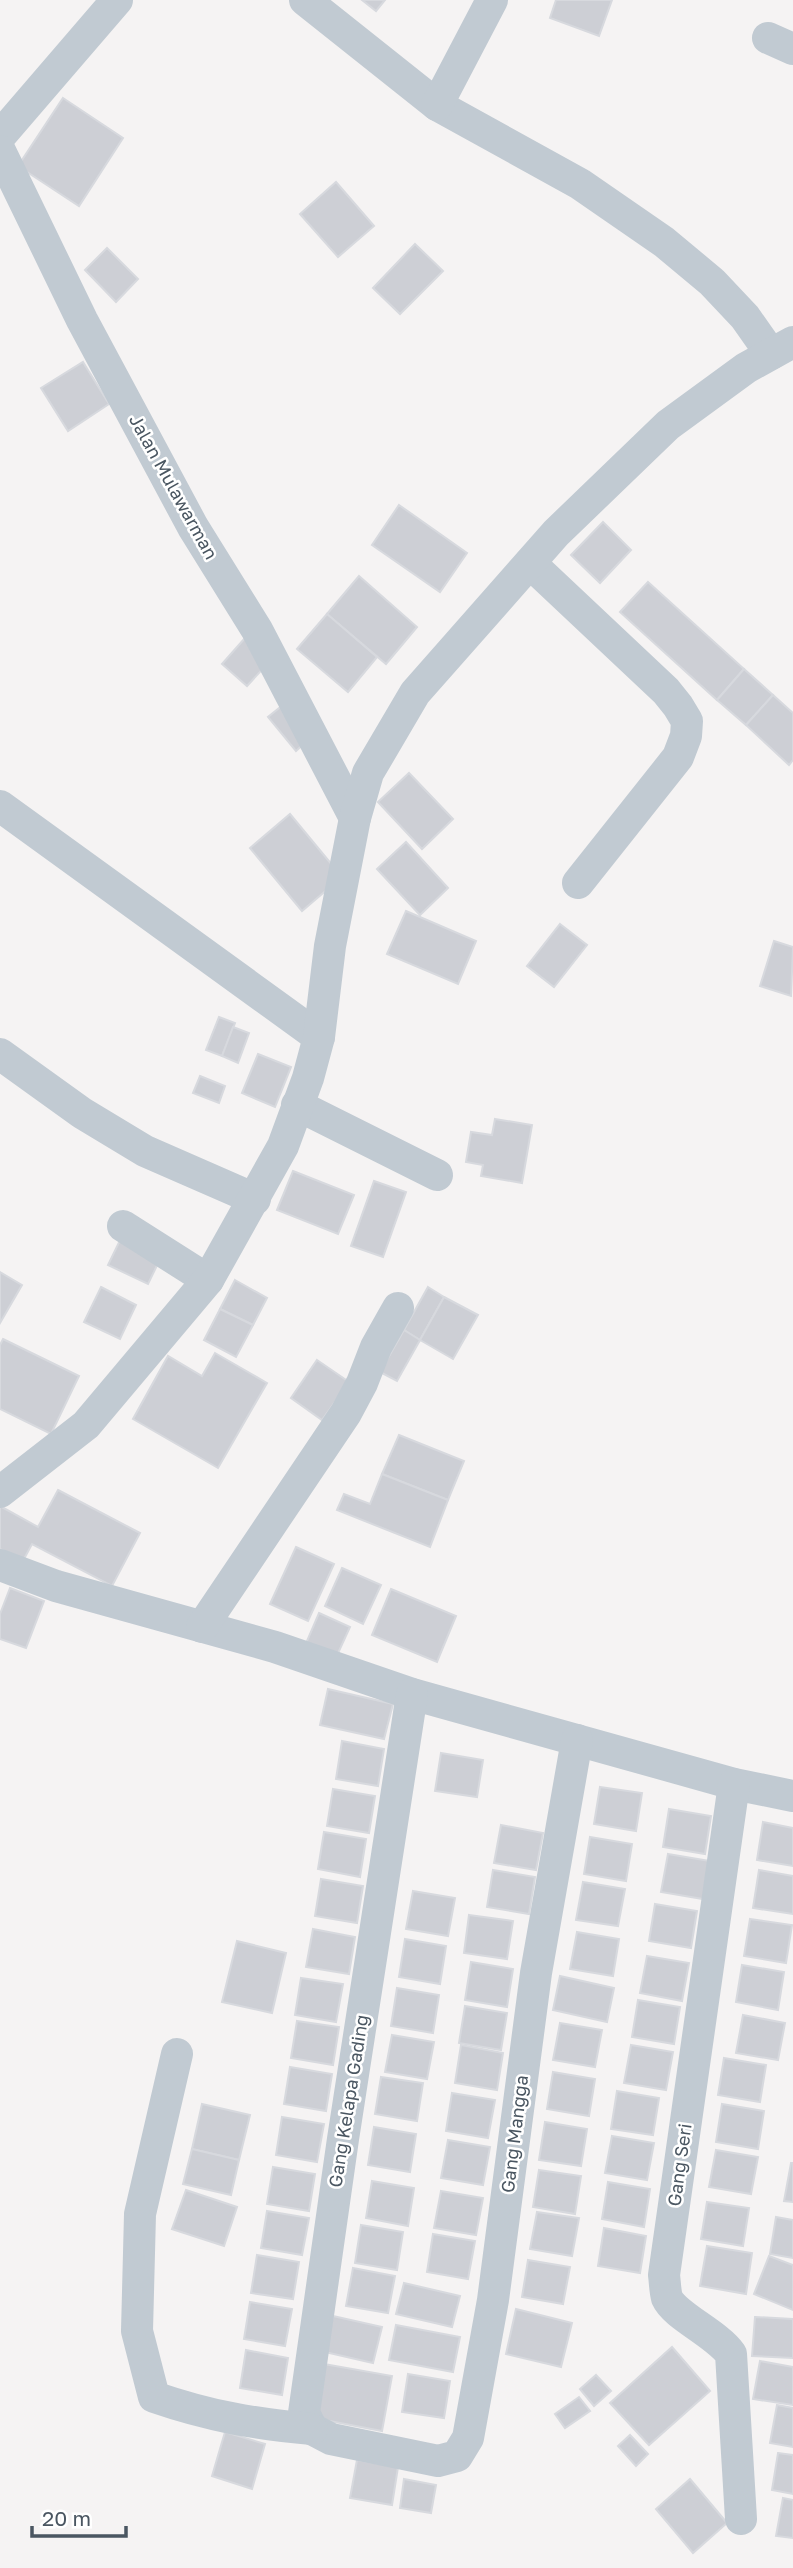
<svg xmlns="http://www.w3.org/2000/svg" width="793" height="2568" font-family="'Golos Text',sans-serif">
<style>
.building{fill:#cdcfd5;stroke:#d7d9de;stroke-width:2}
.lines{fill:none;stroke-linecap:round;stroke-linejoin:round}
.minor{stroke:#c1cad2;stroke-width:32}
.labels{text-anchor:middle;stroke-width:5;stroke-linejoin:round;paint-order:stroke}
.street-label{font-size:18px;fill:#4a5661;stroke:#fff}
</style>
<rect width="100%" height="100%" fill="#f5f3f3"/>
<g class="building">
<polygon points="362,0 385,0 376,11"/>
<polygon points="556,0 612,0 599,36 550,18"/>
<polygon points="63,98 123,138 79,206 18,166"/>
<polygon points="336,182 374,226 338,257 300,214"/>
<polygon points="415,244 443,271 400,314 373,288"/>
<polygon points="107,248 138,279 116,302 85,270"/>
<polygon points="83,362 109,404 68,431 41,388"/>
<polygon points="399,505 467,553 440,592 372,545"/>
<polygon points="603,522 631,550 600,583 571,555"/>
<polygon points="359,576 417,627 386,664 327,614"/>
<polygon points="648,582 744,669 717,700 620,612"/>
<polygon points="327,614 377,657 348,692 297,649"/>
<polygon points="245,638 270,661 247,686 222,664"/>
<polygon points="744,669 773,695 746,725 717,700"/>
<polygon points="773,695 793,713 793,760 789,765 746,725"/>
<polygon points="283,705 310,738 296,751 268,717"/>
<polygon points="409,773 453,819 422,849 378,802"/>
<polygon points="290,814 342,877 302,911 250,848"/>
<polygon points="406,842 448,888 420,915 377,869"/>
<polygon points="406,911 476,941 458,984 387,954"/>
<polygon points="560,924 587,945 554,987 527,966"/>
<polygon points="774,941 793,947 791,996 760,986"/>
<polygon points="219,1017 235,1023 222,1056 206,1050"/>
<polygon points="233,1027 249,1033 238,1063 222,1056"/>
<polygon points="258,1054 291,1067 275,1107 242,1093"/>
<polygon points="200,1076 225,1086 219,1103 193,1093"/>
<polygon points="495,1119 532,1125 522,1183 481,1176 483,1165 466,1162 471,1132 492,1135"/>
<polygon points="293,1171 354,1195 338,1234 277,1210"/>
<polygon points="374,1181 406,1192 383,1257 351,1246"/>
<polygon points="124,1232 164,1251 148,1284 108,1265"/>
<polygon points="0,1272 22,1285 0,1323"/>
<polygon points="235,1280 267,1298 253,1325 220,1309"/>
<polygon points="101,1287 136,1305 120,1339 84,1322"/>
<polygon points="428,1287 444,1297 420,1340 404,1330"/>
<polygon points="444,1297 478,1315 453,1359 420,1340"/>
<polygon points="220,1309 253,1325 236,1357 204,1340"/>
<polygon points="404,1330 420,1340 397,1381 380,1372"/>
<polygon points="3,1339 79,1376 51,1434 0,1409 0,1345"/>
<polygon points="215,1353 267,1383 218,1468 133,1419 168,1356 202,1376"/>
<polygon points="317,1360 349,1382 322,1420 291,1398"/>
<polygon points="399,1435 464,1461 448,1500 382,1474"/>
<polygon points="382,1474 448,1500 430,1547 337,1510 344,1494 370,1504"/>
<polygon points="58,1490 140,1533 112,1586 32,1544 23,1561 0,1549 0,1506 38,1527"/>
<polygon points="296,1547 334,1564 308,1621 270,1604"/>
<polygon points="342,1568 381,1585 363,1624 325,1606"/>
<polygon points="10,1588 44,1601 26,1648 0,1639 0,1614"/>
<polygon points="391,1589 456,1616 437,1662 372,1635"/>
<polygon points="319,1613 350,1627 334,1662 304,1648"/>
<polygon points="328,1689 393,1704 384,1739 320,1725"/>
<polygon points="342,1741 384,1749 378,1786 336,1779"/>
<polygon points="441,1753 483,1760 477,1797 435,1791"/>
<polygon points="600,1787 642,1793 636,1831 594,1824"/>
<polygon points="333,1789 375,1796 369,1833 327,1826"/>
<polygon points="669,1809 711,1816 705,1854 663,1847"/>
<polygon points="763,1822 793,1828 793,1866 757,1860"/>
<polygon points="501,1825 543,1833 536,1870 494,1863"/>
<polygon points="324,1832 366,1839 360,1877 318,1869"/>
<polygon points="590,1837 632,1844 626,1881 584,1874"/>
<polygon points="668,1854 710,1861 703,1899 661,1892"/>
<polygon points="493,1870 535,1877 529,1914 487,1907"/>
<polygon points="759,1870 793,1876 793,1914 753,1908"/>
<polygon points="321,1879 363,1886 357,1923 315,1916"/>
<polygon points="583,1882 625,1889 618,1926 576,1920"/>
<polygon points="413,1891 455,1898 448,1936 406,1929"/>
<polygon points="655,1904 697,1911 691,1948 649,1941"/>
<polygon points="469,1915 513,1921 507,1959 464,1953"/>
<polygon points="750,1919 792,1925 786,1963 744,1956"/>
<polygon points="313,1929 355,1937 349,1974 306,1967"/>
<polygon points="577,1932 619,1939 613,1976 570,1969"/>
<polygon points="405,1939 446,1946 440,1984 399,1977"/>
<polygon points="237,1941 286,1953 272,2013 222,2002"/>
<polygon points="647,1956 689,1963 682,2001 640,1993"/>
<polygon points="471,1962 513,1969 507,2007 465,2000"/>
<polygon points="742,1965 784,1972 778,2010 736,2002"/>
<polygon points="560,1976 614,1988 607,2022 553,2010"/>
<polygon points="301,1978 343,1984 336,2022 295,2015"/>
<polygon points="397,1988 439,1995 433,2033 391,2026"/>
<polygon points="638,2000 680,2007 674,2044 632,2037"/>
<polygon points="465,2006 507,2013 501,2050 459,2043"/>
<polygon points="743,2015 785,2023 778,2060 736,2053"/>
<polygon points="297,2021 339,2027 333,2065 291,2058"/>
<polygon points="560,2023 602,2030 595,2067 553,2060"/>
<polygon points="392,2035 434,2042 427,2079 385,2072"/>
<polygon points="461,2045 503,2053 497,2090 455,2083"/>
<polygon points="631,2045 673,2052 666,2090 624,2083"/>
<polygon points="724,2058 766,2065 760,2102 718,2095"/>
<polygon points="290,2067 332,2074 326,2111 284,2104"/>
<polygon points="553,2072 595,2079 589,2116 547,2109"/>
<polygon points="381,2077 423,2083 417,2121 375,2114"/>
<polygon points="617,2091 659,2098 653,2135 611,2129"/>
<polygon points="452,2093 495,2100 488,2138 446,2131"/>
<polygon points="202,2104 250,2115 239,2160 192,2149"/>
<polygon points="722,2104 764,2111 758,2149 716,2142"/>
<polygon points="282,2117 324,2124 317,2162 276,2155"/>
<polygon points="545,2122 587,2129 581,2166 539,2160"/>
<polygon points="374,2127 416,2134 410,2172 368,2165"/>
<polygon points="612,2136 654,2143 647,2180 605,2173"/>
<polygon points="448,2140 490,2147 483,2185 441,2178"/>
<polygon points="192,2149 239,2160 231,2195 183,2184"/>
<polygon points="716,2150 758,2157 751,2194 709,2187"/>
<polygon points="791,2163 793,2163 793,2202 784,2201"/>
<polygon points="273,2167 315,2174 309,2211 267,2204"/>
<polygon points="539,2170 581,2176 575,2214 533,2207"/>
<polygon points="372,2181 414,2188 408,2226 366,2218"/>
<polygon points="608,2182 650,2189 644,2227 602,2219"/>
<polygon points="186,2190 237,2207 224,2246 172,2229"/>
<polygon points="441,2191 483,2198 476,2235 434,2228"/>
<polygon points="707,2202 749,2208 743,2246 701,2239"/>
<polygon points="267,2211 309,2218 302,2255 261,2248"/>
<polygon points="537,2212 579,2218 572,2256 530,2249"/>
<polygon points="776,2217 793,2220 793,2258 770,2254"/>
<polygon points="361,2225 403,2232 397,2270 355,2263"/>
<polygon points="604,2228 646,2236 640,2273 598,2266"/>
<polygon points="433,2234 475,2241 468,2279 427,2272"/>
<polygon points="707,2246 752,2253 746,2294 700,2286"/>
<polygon points="257,2255 299,2262 293,2299 251,2293"/>
<polygon points="769,2256 793,2265 793,2310 754,2294"/>
<polygon points="528,2260 570,2267 563,2304 522,2297"/>
<polygon points="353,2268 395,2276 388,2313 346,2306"/>
<polygon points="404,2283 460,2296 452,2327 396,2314"/>
<polygon points="250,2302 292,2309 285,2346 244,2339"/>
<polygon points="516,2309 572,2323 561,2367 506,2354"/>
<polygon points="333,2316 382,2327 373,2363 325,2352"/>
<polygon points="755,2317 793,2319 793,2358 752,2356"/>
<polygon points="396,2325 460,2337 453,2372 389,2360"/>
<polygon points="672,2347 710,2391 649,2445 610,2403"/>
<polygon points="246,2350 288,2358 282,2395 240,2388"/>
<polygon points="760,2361 793,2367 793,2405 753,2399"/>
<polygon points="324,2364 392,2376 382,2431 314,2418"/>
<polygon points="408,2374 450,2381 444,2418 402,2412"/>
<polygon points="596,2375 611,2391 594,2406 580,2389"/>
<polygon points="579,2397 590,2411 565,2428 555,2414"/>
<polygon points="777,2405 793,2408 793,2447 770,2443"/>
<polygon points="225,2432 265,2444 252,2489 212,2476"/>
<polygon points="630,2435 648,2454 636,2466 618,2446"/>
<polygon points="778,2453 793,2455 793,2494 772,2490"/>
<polygon points="357,2460 398,2467 392,2505 350,2498"/>
<polygon points="404,2479 436,2485 431,2513 400,2508"/>
<polygon points="690,2479 727,2523 693,2553 656,2509"/>
<polygon points="783,2498 793,2500 793,2538 776,2536"/>
</g>
<g class="lines">
<g class="minor">
<polyline points="305,0 437,105 580,184 664,242 712,282 745,317 771,354"/>
<polyline points="768,38 793,49"/>
<polyline points="437,105 492,0"/>
<polyline points="0,136 117,0"/>
<polyline points="0,151 82,320 193,527 257,630 355,818"/>
<polyline points="530,563 666,691 678,706 687,721 686,736 678,757 578,883"/>
<polyline points="0,806 319,1037"/>
<polyline points="0,1054 82,1113 145,1151 255,1199"/>
<polyline points="297,1105 437,1175"/>
<polyline points="123,1226 208,1280"/>
<polyline points="0,1492 86,1425 208,1280 283,1146 308,1078 319,1037 330,946 355,818 368,773 415,693 556,533 668,425 746,368 793,342"/>
<polyline points="0,1565 56,1586 275,1647 412,1694 734,1784 793,1796"/>
<polyline points="202,1627 346,1413 362,1383 376,1347 398,1308"/>
<polyline points="412,1694 343,2139 304,2413 312,2429 331,2439 438,2461 457,2456 468,2438 493,2300 536,1973 577,1740"/>
<path d="M734,1784L664,2275C665,2282 665,2291 667,2298C675,2316 716,2333 731,2354L741,2519"/>
<path d="M177,2054L140,2214L137,2331L154,2397C209,2416 255,2424 312,2429"/>
</g>
</g>
<g class="labels">
<g class="street-label">
<text transform="translate(173 487) rotate(61)" y="6">Jalan Mulawarman</text>
<text transform="translate(349 2101) rotate(-81)" y="6">Gang Kelapa Gading</text>
<text transform="translate(515 2134) rotate(-83)" y="6">Gang Mangga</text>
<text transform="translate(680 2165) rotate(-82)" y="6">Gang Seri</text>
</g>
</g>
<path d="M32 2526v10h94v-10" fill="none" stroke="#4a5661" stroke-width="3.5"/>
<text x="42" y="2526" font-size="21" fill="#4a5661" stroke="#ffffff" stroke-width="5" paint-order="stroke">20 m</text>
</svg>
